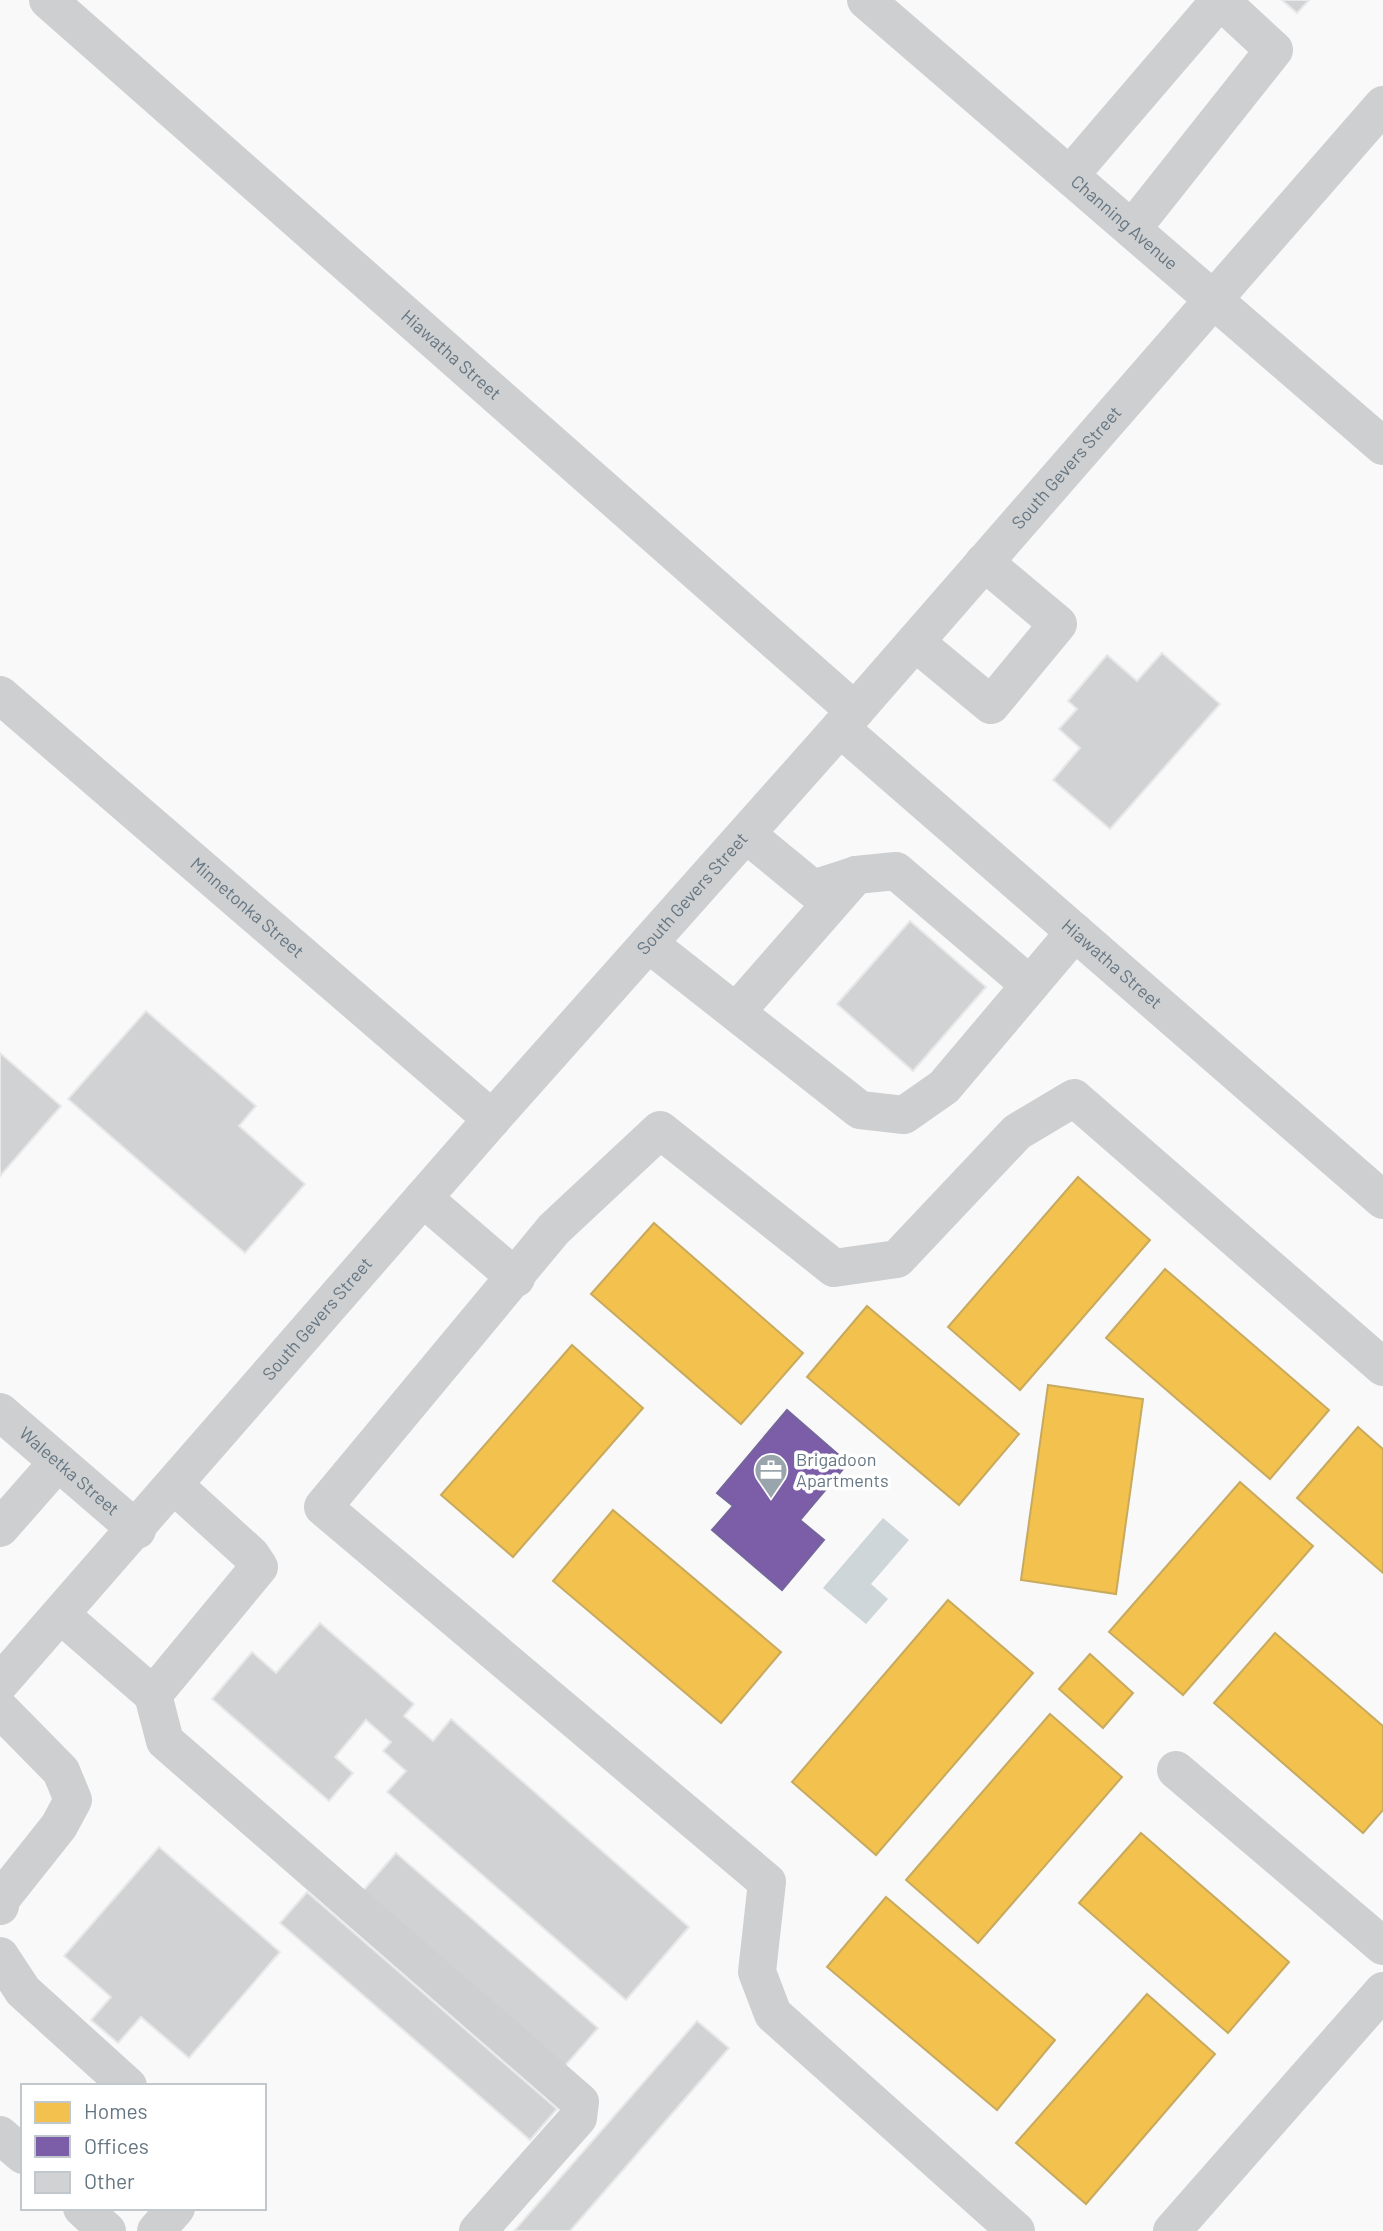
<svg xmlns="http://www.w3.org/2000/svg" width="1383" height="2231" font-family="Barlow,sans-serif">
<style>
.water{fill:#ced6d9}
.homes{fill:#f2c14e;stroke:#c8aa5e;stroke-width:2}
.offices{fill:#7b5ea7;stroke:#74659c;stroke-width:2}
.building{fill:#d0d2d3;stroke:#e8e8e8;stroke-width:2}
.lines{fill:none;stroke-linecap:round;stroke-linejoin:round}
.minor{stroke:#cecfd0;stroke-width:38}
.labels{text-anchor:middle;stroke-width:7;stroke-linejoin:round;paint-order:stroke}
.street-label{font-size:18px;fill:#657683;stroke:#fff}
.poi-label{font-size:18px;fill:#657683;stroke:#fff;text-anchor:start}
</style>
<rect width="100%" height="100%" fill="#f9f9f9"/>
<polygon class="water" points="883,1518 909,1540 871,1584 888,1599 866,1624 823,1588"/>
<g class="homes">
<polygon points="1078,1177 1150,1240 1020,1390 948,1327"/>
<polygon points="654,1223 803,1353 741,1424 591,1294"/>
<polygon points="1165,1269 1329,1410 1270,1479 1106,1338"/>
<polygon points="867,1306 1019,1434 959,1505 807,1377"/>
<polygon points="572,1345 643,1408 513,1557 441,1495"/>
<polygon points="1048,1385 1143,1399 1116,1594 1021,1580"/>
<polygon points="1358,1427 1383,1449 1383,1573 1297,1498"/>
<polygon points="1240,1482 1313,1546 1183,1695 1109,1632"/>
<polygon points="613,1510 781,1652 721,1723 553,1581"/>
<polygon points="948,1600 1033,1673 876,1855 792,1782"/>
<polygon points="1275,1633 1383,1726 1383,1810 1363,1833 1214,1703"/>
<polygon points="1090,1654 1133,1693 1103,1728 1059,1689"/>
<polygon points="1050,1714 1122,1777 978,1943 906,1880"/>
<polygon points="1141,1833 1289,1962 1228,2033 1079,1903"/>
<polygon points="886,1897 1055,2040 997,2110 827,1967"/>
<polygon points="1147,1994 1215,2054 1086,2204 1016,2143"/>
</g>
<polygon class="offices" points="787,1410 848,1463 800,1520 824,1540 782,1590 712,1530 733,1506 717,1493"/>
<g class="building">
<polygon points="1282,0 1309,0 1297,13"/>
<polygon points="1162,653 1220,704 1110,829 1053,780 1080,748 1059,729 1077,709 1068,701 1107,655 1137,681"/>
<polygon points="910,921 986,987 913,1071 837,1004"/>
<polygon points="146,1011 256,1106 239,1126 305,1184 245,1253 68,1099"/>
<polygon points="0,1053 61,1106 0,1176"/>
<polygon points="320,1623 414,1704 404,1716 433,1741 451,1719 689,1927 626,2000 387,1792 406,1771 383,1751 391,1742 366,1720 335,1757 353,1773 329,1801 212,1699 252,1652 276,1673"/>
<polygon points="159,1847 280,1952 189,2058 141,2017 118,2043 91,2020 111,1997 64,1956"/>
<polygon points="396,1853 598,2028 564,2067 362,1892"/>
<polygon points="307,1892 557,2109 530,2140 280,1923"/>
<polygon points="697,2021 729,2048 570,2231 514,2231"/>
</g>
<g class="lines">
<g class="minor">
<path id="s1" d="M48,0L855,711"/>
<path id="s2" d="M866,0L1383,446"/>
<polyline points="1070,175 1220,0 1274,50 1132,229"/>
<polyline points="915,642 991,705 1058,624 984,562"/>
<path id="s3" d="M0,695L492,1119"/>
<path id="s4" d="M840,728L1383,1200"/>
<polyline points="746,834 813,889 856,875 896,871 1030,985"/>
<polyline points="649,944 860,1110 904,1115 944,1087 1075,932"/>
<polyline points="736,1012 856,875"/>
<polyline points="423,1198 516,1278"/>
<path id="s5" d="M0,1412L137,1530"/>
<polyline points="0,1528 58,1462"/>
<polyline points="61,1615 153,1695 259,1567 251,1555 175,1486"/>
<path id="s6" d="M0,1683L492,1119L840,728L1383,105"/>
<polyline points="153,1695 165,1741 580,2102 578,2118 478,2231"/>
<polyline points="0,1709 61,1771 73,1800 59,1826 1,1899 0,1906"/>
<polyline points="1176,1770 1383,1946"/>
<polyline points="0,1956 23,1991 128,2086"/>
<polyline points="0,2135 23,2155"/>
<polyline points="82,2208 107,2231"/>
<polyline points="156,2231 176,2208"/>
<polyline points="1016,2231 773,2014 757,1972 767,1882 323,1507 554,1229 660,1130 834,1268 897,1259 1017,1132 1074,1098 1383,1367"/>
<polyline points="1172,2231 1383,1991"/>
</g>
</g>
<defs>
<symbol id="office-pin" viewBox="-11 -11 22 30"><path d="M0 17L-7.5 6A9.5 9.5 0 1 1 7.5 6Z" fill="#99a4ac" stroke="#fff"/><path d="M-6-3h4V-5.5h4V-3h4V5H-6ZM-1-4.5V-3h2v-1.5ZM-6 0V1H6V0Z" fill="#fff"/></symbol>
</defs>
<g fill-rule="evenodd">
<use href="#office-pin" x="752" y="1451" width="38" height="52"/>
</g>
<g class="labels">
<g class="street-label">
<text dy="6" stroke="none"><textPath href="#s2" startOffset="341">Channing Avenue</textPath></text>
<text dy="6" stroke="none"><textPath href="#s1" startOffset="537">Hiawatha Street</textPath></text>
<text dy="6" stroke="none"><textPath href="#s6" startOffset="1617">South Gevers Street</textPath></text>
<text dy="6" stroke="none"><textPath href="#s6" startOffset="1050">South Gevers Street</textPath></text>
<text dy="6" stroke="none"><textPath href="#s3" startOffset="326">Minnetonka Street</textPath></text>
<text dy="6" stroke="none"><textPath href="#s4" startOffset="360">Hiawatha Street</textPath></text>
<text dy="6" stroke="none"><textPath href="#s6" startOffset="483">South Gevers Street</textPath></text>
<text dy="6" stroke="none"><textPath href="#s5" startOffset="91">Waleetka Street</textPath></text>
</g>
<g class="poi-label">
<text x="796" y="1466">Brigadoon<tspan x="796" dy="21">Apartments</tspan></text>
</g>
</g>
<rect x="21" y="2084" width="245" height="126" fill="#ffffff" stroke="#c1c8cd" stroke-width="2"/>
<rect x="35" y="2102" width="35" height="21" fill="#f2c14e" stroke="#c1c8cd" stroke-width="2"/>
<text x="84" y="2119" font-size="21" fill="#657683">Homes</text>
<rect x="35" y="2136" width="35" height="21" fill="#7b5ea7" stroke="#c1c8cd" stroke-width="2"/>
<text x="84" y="2154" font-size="21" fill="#657683">Offices</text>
<rect x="35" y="2172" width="35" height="21" fill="#d0d2d3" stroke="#c1c8cd" stroke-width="2"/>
<text x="84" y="2189" font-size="21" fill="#657683">Other</text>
</svg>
